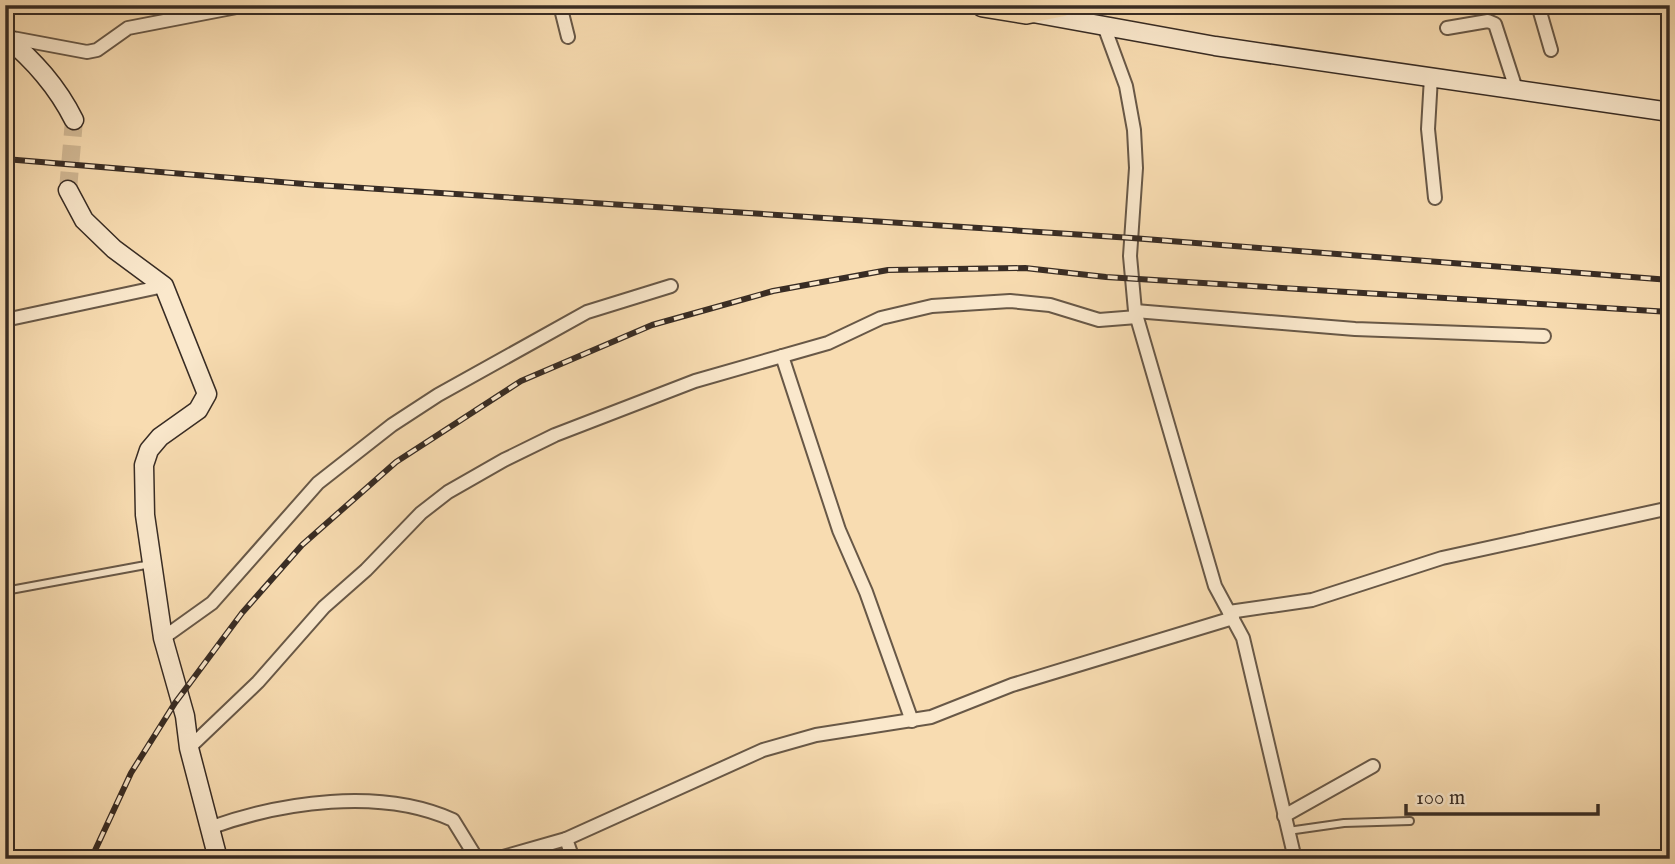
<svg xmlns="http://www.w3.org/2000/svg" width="1675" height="864" font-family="'IM FELL English',serif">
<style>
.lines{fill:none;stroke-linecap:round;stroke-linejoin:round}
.secondary-tunnel{stroke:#d2b995;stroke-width:18;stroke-dasharray:18 9;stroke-linecap:butt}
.lane-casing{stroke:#685847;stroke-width:10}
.street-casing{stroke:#685847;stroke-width:16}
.secondary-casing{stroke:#382c24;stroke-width:21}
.highway-casing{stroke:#382c24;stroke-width:26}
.lane{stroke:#fae8cc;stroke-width:6}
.street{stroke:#fae8cc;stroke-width:12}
.secondary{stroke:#fae8cc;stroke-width:18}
.highway{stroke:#f8dcb1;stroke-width:23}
.rail-casing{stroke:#382c24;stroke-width:6}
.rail{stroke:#fae8cc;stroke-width:3.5;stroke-dasharray:10;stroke-linecap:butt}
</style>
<rect width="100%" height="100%" fill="#f8dcb1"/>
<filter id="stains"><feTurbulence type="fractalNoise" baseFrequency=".00286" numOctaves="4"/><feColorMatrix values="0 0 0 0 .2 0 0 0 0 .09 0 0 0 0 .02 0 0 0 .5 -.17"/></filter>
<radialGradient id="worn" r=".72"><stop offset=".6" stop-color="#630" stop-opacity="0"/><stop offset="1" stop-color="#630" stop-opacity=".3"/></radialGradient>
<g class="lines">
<polyline class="secondary-tunnel" points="68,190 74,120"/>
<defs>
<g id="lane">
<polyline points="5,591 151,564"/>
<polyline points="1288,831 1344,823 1410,821"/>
</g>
<g id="street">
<polyline points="560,5 568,37"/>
<polyline points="1538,5 1551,50"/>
<polyline points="1104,26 1126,86 1134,130 1136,168 1130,256 1135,311 1215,586 1243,638 1295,859"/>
<polyline points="1447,28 1488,21 1495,24 1516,89"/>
<polyline points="7,37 87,52 97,50 128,28 247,5"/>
<polyline points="1431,77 1428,129 1435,198"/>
<polyline points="1135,311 1355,329 1544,336"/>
<polyline points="5,320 164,286"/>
<polyline points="782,356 839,530 866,592 912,721"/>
<polyline points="1229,612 1312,600 1442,558 1670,508"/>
<polyline points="163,638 212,603 318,483 392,425 438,395 587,312 671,286"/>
<polyline points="189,748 258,682 324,607 366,570 421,513 448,492 504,460 555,435 695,381 828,343 881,318 932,306 1010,301 1050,305 1099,320 1137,317"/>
<polyline points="1284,816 1373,766"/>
<path d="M209,828C281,802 380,787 453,820L477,859"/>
<polyline points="566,839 573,859"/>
<polyline points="496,859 566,839 763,750 816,735 931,717 1012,685 1233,618"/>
</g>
<g id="secondary">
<polyline points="1033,13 1215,46 1670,112"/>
<path d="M5,36C34,61 57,86 74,120"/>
<polyline points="68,190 84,220 114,249 164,286 207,394 198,410 160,437 149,450 144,465 145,515 163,638 185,716 189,748 218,859"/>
</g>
<polyline id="highway" points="983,5 1026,12 1061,5"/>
</defs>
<use href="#lane" class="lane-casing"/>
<use href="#street" class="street-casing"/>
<use href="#secondary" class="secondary-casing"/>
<use href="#highway" class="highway-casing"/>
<use href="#lane" class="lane"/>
<use href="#street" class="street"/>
<use href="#secondary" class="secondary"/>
<use href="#highway" class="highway"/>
<defs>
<g id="rail">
<polyline points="5,159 317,185 1132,238 1670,280"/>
<polyline points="91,859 131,773 175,703 242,613 302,545 396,462 521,381 652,325 773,291 888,270 1025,268 1106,277 1670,312"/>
</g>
</defs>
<use href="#rail" class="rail-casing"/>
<use href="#rail" class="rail"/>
</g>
<rect width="1675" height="864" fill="none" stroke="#f8dcb1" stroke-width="28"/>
<rect x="7" y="7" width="1661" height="850" fill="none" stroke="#382c24" stroke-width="3.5"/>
<rect x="14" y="14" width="1647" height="836" fill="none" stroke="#382c24" stroke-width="2"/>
<path d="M1406 804v10h192v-10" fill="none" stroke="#382c24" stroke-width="3.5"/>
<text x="1416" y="804" font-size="21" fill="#382c24" stroke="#fae8cc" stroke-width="5" paint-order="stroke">100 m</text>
<rect width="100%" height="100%" filter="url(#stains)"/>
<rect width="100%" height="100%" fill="url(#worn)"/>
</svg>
